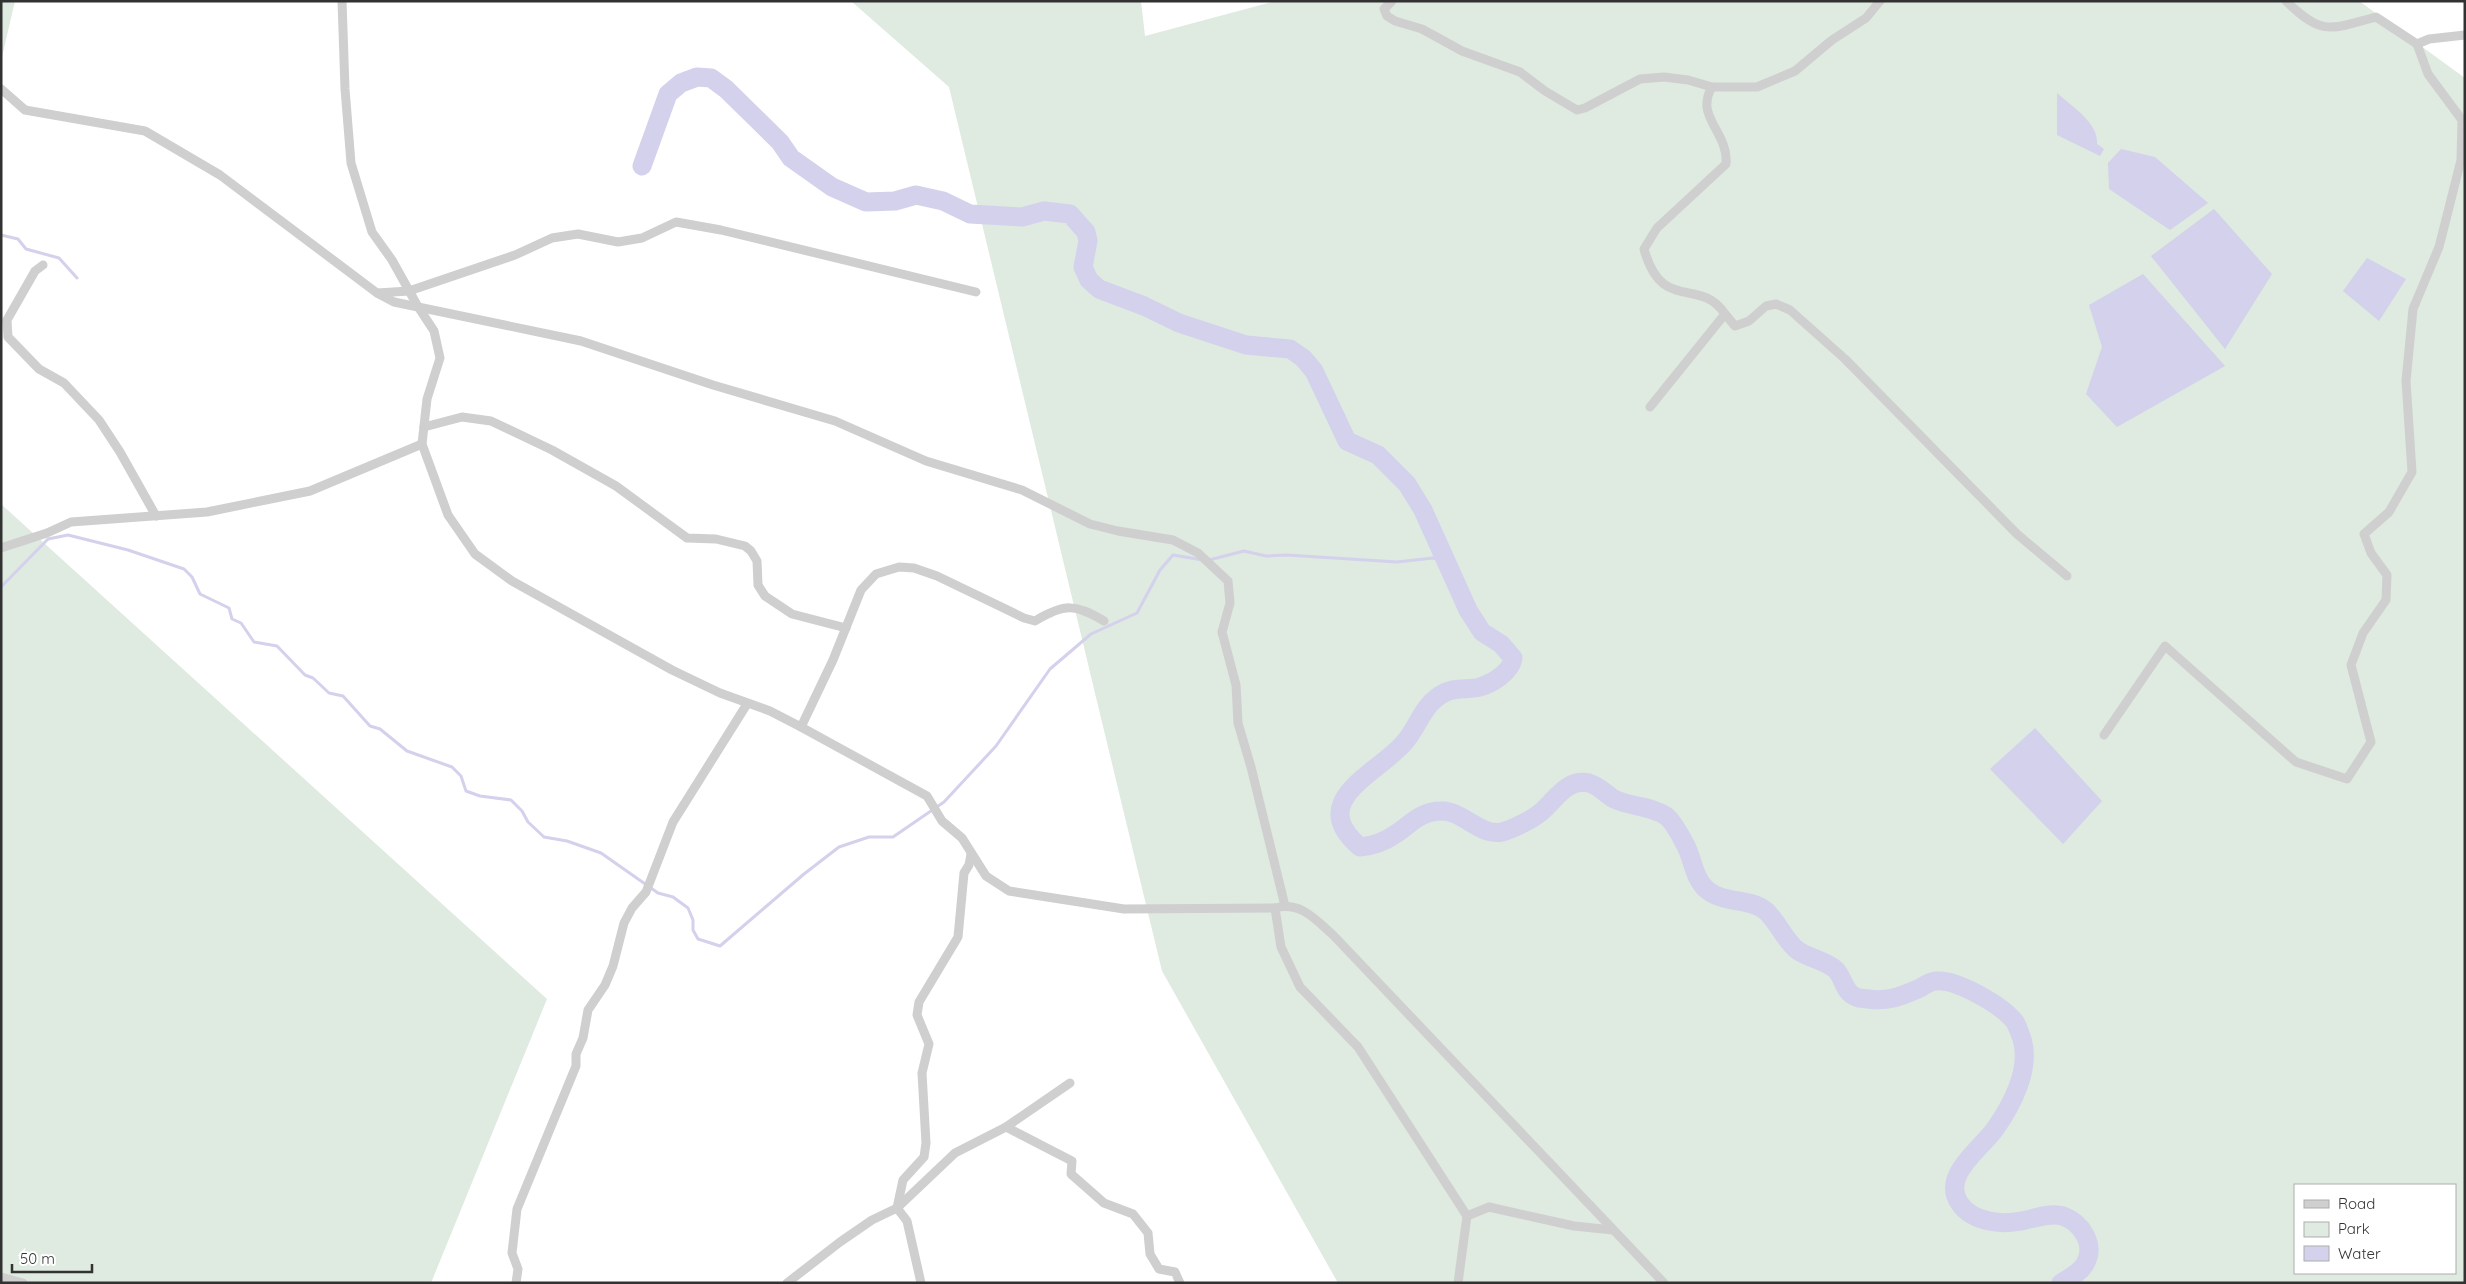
<svg xmlns="http://www.w3.org/2000/svg" width="2466" height="1284" font-family="Quicksand,sans-serif">
<style>
.green{fill:#dfeae1;fill-rule:evenodd}
.water{fill:#d3d1eb}
.lines{fill:none;stroke-linecap:round;stroke-linejoin:round}
.stream{stroke:#d3d1eb;stroke-width:3}
.river{stroke:#d3d1eb;stroke-width:19}
.street{stroke:#cfcfcf;stroke-width:9}
</style>
<rect width="100%" height="100%" fill="#fff"/>
<g class="green">
<polygon points="1,1 15,1 1,61"/>
<path d="M851,1H1141L1145,36L1276,1H2359L2465,78V1283H1338L1162,971L949,87ZM2295,1185H2455V1273H2295Z"/>
<polygon points="1,504 547,999 431,1283 1,1283"/>
</g>
<g class="water">
<path d="M2057,93C2071,106 2099,123 2097,144L2104,149L2100,156L2057,135Z"/>
<polygon points="2121,149 2155,157 2208,203 2170,230 2109,189 2108,163"/>
<polygon points="2214,209 2272,274 2225,349 2151,256"/>
<polygon points="2367,258 2406,279 2379,321 2343,291"/>
<polygon points="2143,274 2225,366 2117,427 2086,394 2102,347 2089,305"/>
<polygon points="2035,728 2102,801 2063,844 1990,769"/>
</g>
<g class="lines">
<g class="stream">
<polyline points="1,235 18,239 26,249 59,258 77,278"/>
<polyline points="1209,560 1244,551 1266,556 1287,555 1397,562 1433,558 1446,561"/>
<polyline points="1,587 48,539 68,535 128,550 184,569 192,577 200,594 229,608 232,619 241,623 254,642 277,646 305,675 313,678 329,693 343,696 370,726 380,729 407,751 452,767 461,776 466,791 480,796 511,800 522,811 528,822 544,837 567,841 601,853 658,893 673,897 688,908 693,920 693,930 698,939 720,946 804,874 839,847 869,837 893,837 944,802 996,746 1050,669 1091,634 1137,613 1160,570 1173,555 1203,560"/>
</g>
<path class="river" d="M642,166L668,94L681,83L697,77L711,78L726,89L780,142L791,158L832,187L866,202L895,201L916,195L943,201L970,214L1022,217L1044,211L1070,214L1086,232L1088,241L1083,267L1089,280L1099,289L1144,306L1179,323L1246,345L1290,349L1303,358L1314,371L1347,441L1378,455L1407,484L1423,510L1468,610L1482,632L1501,644L1513,658C1511,672 1493,683 1480,687C1470,690 1456,687 1446,692C1421,704 1420,726 1403,744C1375,775 1306,801 1360,847C1372,846 1384,842 1394,835C1410,825 1420,811 1441,811C1462,810 1481,837 1502,832C1513,829 1531,820 1540,813C1555,801 1566,778 1589,783C1599,786 1606,794 1614,799C1631,807 1651,806 1666,816C1674,822 1681,837 1686,846C1693,860 1694,878 1706,889C1724,905 1751,897 1767,912C1778,923 1785,940 1797,950C1808,958 1824,960 1835,969C1844,977 1843,992 1856,997C1860,999 1864,998 1868,999C1889,1002 1901,996 1920,988C1925,985 1931,981 1936,981C1957,979 2003,1006 2015,1022C2018,1027 2020,1034 2022,1039C2031,1069 2012,1105 1995,1129C1981,1149 1940,1176 1960,1204C1973,1222 2001,1225 2021,1221C2034,1219 2049,1212 2063,1216C2082,1223 2096,1245 2085,1264C2080,1273 2069,1278 2061,1283"/>
<g class="street">
<path d="M342,1L345,89L351,163L372,232L392,260L417,305L434,331L440,358L427,399L422,444L448,515L475,554L512,581L672,670L720,693L770,711L801,727L927,796L942,821L962,838L986,876L1009,891L1124,909L1275,908C1301,901 1316,920 1334,936L1664,1283"/>
<polyline points="1392,1 1384,9 1387,16 1395,21 1422,29 1462,51 1520,72 1545,91 1577,110 1585,108 1640,79 1664,77 1688,80 1712,87 1757,87 1795,71 1832,40 1866,18 1880,1"/>
<path d="M2286,1C2323,37 2330,29 2376,17L2417,44"/>
<polyline points="1,89 25,110 145,131 220,175 377,293 394,302 581,341 713,385 835,421 926,461 1022,490 1090,524 1118,531 1173,540 1198,553 1228,581 1230,603 1222,632 1236,685 1238,723 1251,767 1285,906"/>
<polyline points="43,265 35,271 7,320 8,337 39,369 64,383 99,420 120,452 156,516"/>
<polyline points="377,293 409,291 515,255 552,238 578,234 618,242 642,238 676,222 721,230 976,292"/>
<polyline points="1725,314 1735,326 1749,321 1766,306 1776,304 1790,310 1845,359 2017,534 2067,576"/>
<path d="M1650,407L1725,314C1700,276 1662,314 1644,249L1657,228L1726,164C1729,132 1694,117 1712,87"/>
<polyline points="424,427 462,417 491,421 552,450 616,486 687,538 716,539 745,546 751,551 757,561 758,585 765,596 792,614 846,628"/>
<polyline points="1,548 47,533 71,522 207,512 310,491 422,444"/>
<path d="M801,727L833,660L861,590L876,574L899,567L914,568L937,576L1024,618L1035,621C1065,603 1075,604 1104,621"/>
<polyline points="2104,735 2165,646 2296,762 2347,779 2371,742 2351,665 2363,633 2386,600 2387,575 2371,553 2364,534 2389,512 2412,472 2406,381 2413,309 2439,247 2461,160 2462,120 2428,74 2417,44 2429,39 2465,35"/>
<polyline points="1275,908 1281,947 1300,987 1358,1047 1467,1216 1489,1207 1574,1226 1613,1230"/>
<polyline points="1006,1127 1072,1161 1071,1174 1104,1203 1133,1214 1148,1233 1150,1254 1159,1269 1175,1272 1180,1283"/>
<polyline points="1,1277 23,1283"/>
<polyline points="516,1283 518,1269 512,1253 517,1209 576,1066 576,1054 583,1038 588,1010 605,985 613,966 624,923 632,908 646,892 673,822 747,704"/>
<polyline points="787,1283 840,1242 872,1220 897,1208 903,1180 924,1157 926,1143 922,1073 929,1044 917,1015 919,1002 958,937 964,873 969,865 971,854"/>
<polyline points="921,1283 907,1221 897,1208 955,1153 1006,1127 1070,1083"/>
<polyline points="1458,1283 1467,1216"/>
</g>
</g>
<rect width="2466" height="1284" fill="none" stroke="#323232" stroke-width="5"/>
<rect x="2294" y="1184" width="162" height="90" fill="#ffffff" stroke="#adadad"/>
<rect x="2304" y="1200" width="25" height="8" fill="#cfcfcf" stroke="#adadad"/>
<text x="2338" y="1209" font-size="15" fill="#323232">Road</text>
<rect x="2304" y="1222" width="25" height="15" fill="#dfeae1" stroke="#adadad"/>
<text x="2338" y="1234" font-size="15" fill="#323232">Park</text>
<rect x="2304" y="1246" width="25" height="15" fill="#d3d1eb" stroke="#adadad"/>
<text x="2338" y="1259" font-size="15" fill="#323232">Water</text>
<path d="M12 1264v8h80v-8" fill="none" stroke="#323232" stroke-width="2.5"/>
<text x="20" y="1264" font-size="15" fill="#323232" stroke="#ffffff" stroke-width="4" paint-order="stroke">50 m</text>
</svg>
